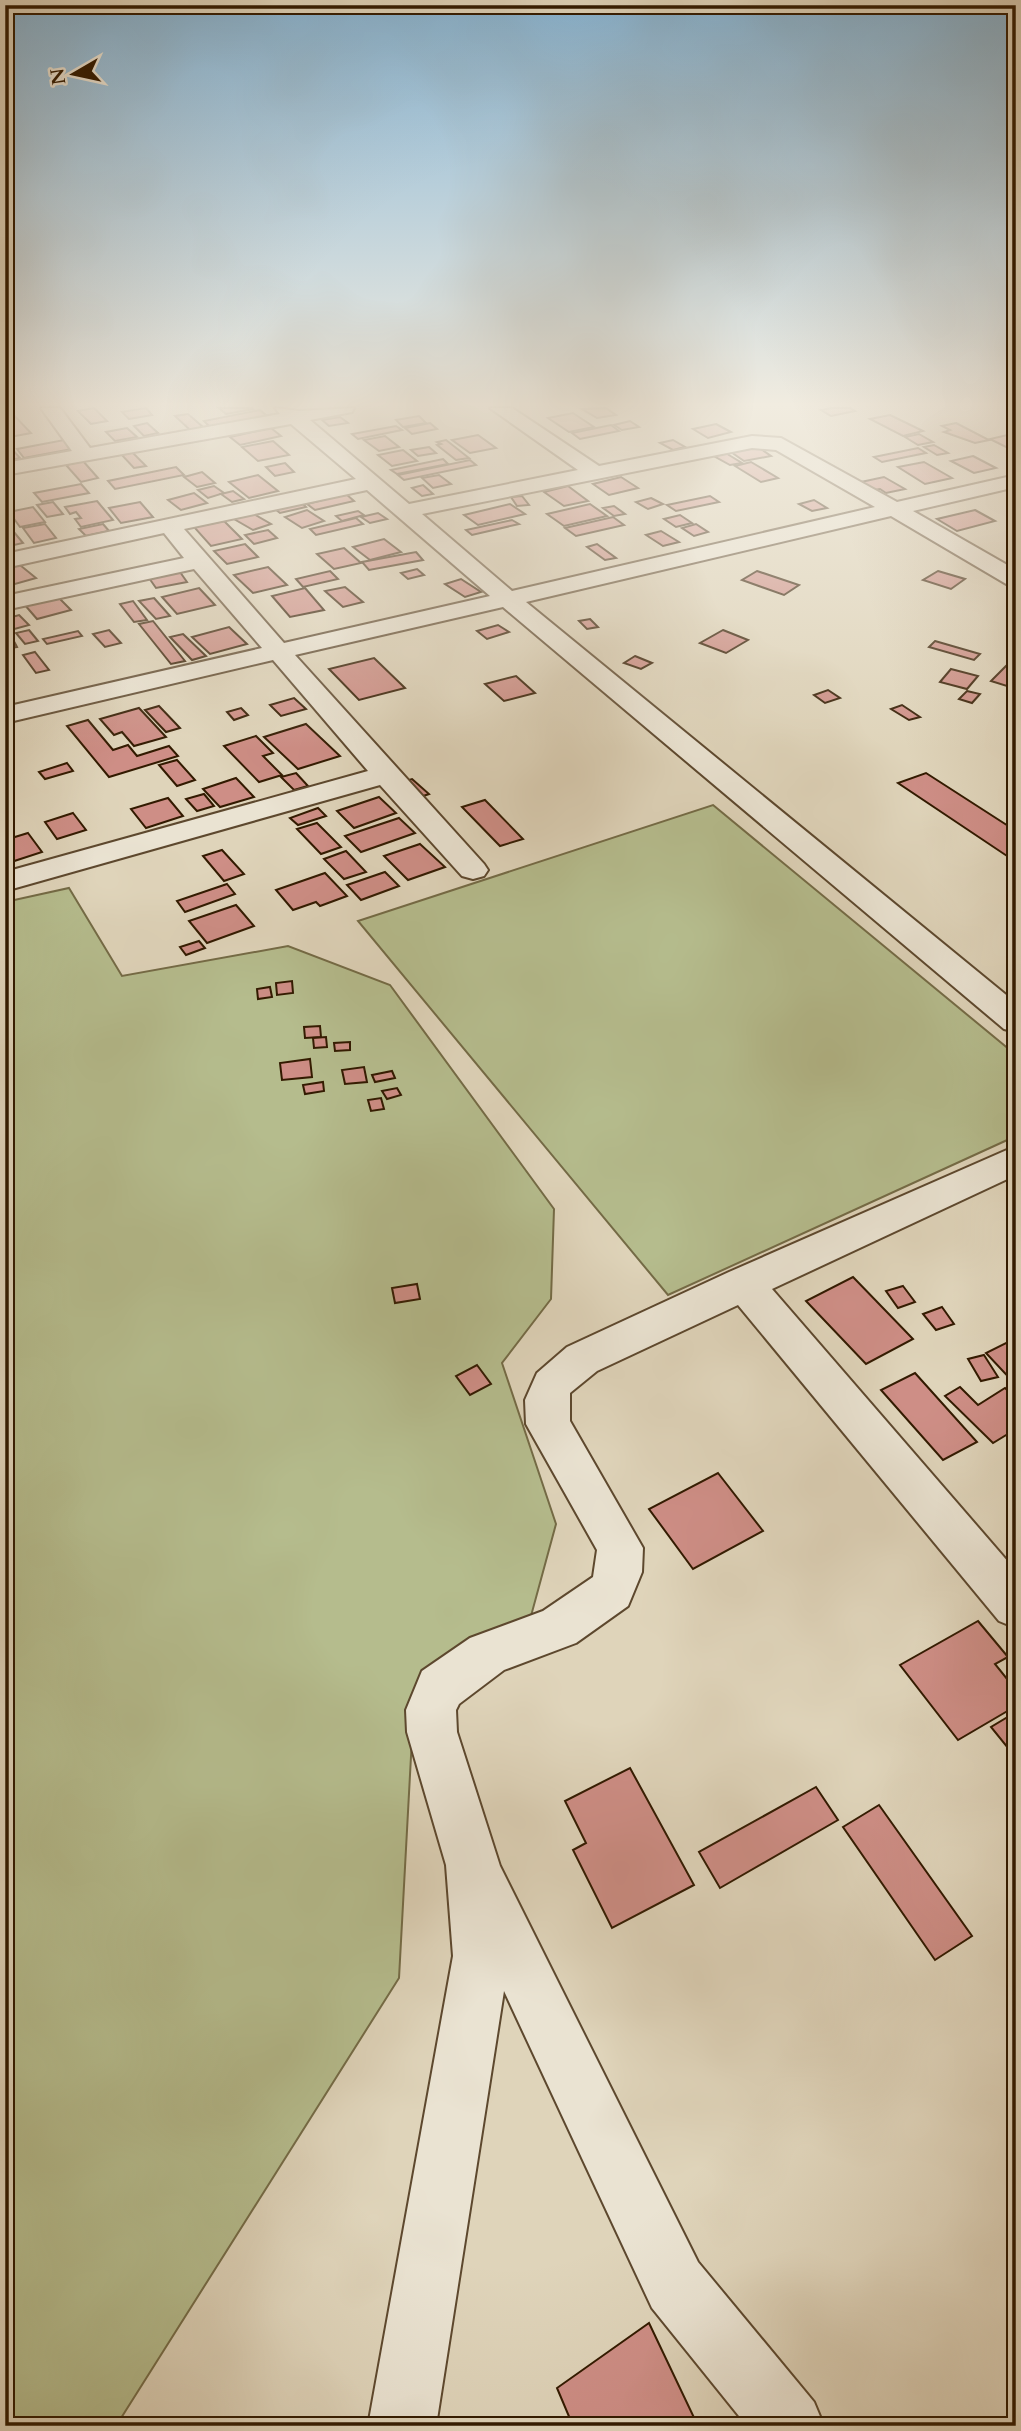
<svg xmlns="http://www.w3.org/2000/svg" width="1021" height="2431" font-family="Cardo,serif">
<style>
.green{fill:#b5bc8d;stroke:#746b46;stroke-width:2}
.building{fill:#ce8e86;stroke:#321a00;stroke-width:2}
.lines{fill:none;stroke-linecap:round;stroke-linejoin:round}
.minor-casing{stroke:#5d482e;stroke-width:4}
.minor{fill:#eae3d2;fill-rule:evenodd}
</style>
<rect width="100%" height="100%" fill="#dfd4ba"/>
<filter id="stains"><feTurbulence type="fractalNoise" baseFrequency=".00286" numOctaves="4"/><feColorMatrix values="0 0 0 0 .2 0 0 0 0 .09 0 0 0 0 .02 0 0 0 .5 -.17"/></filter>
<radialGradient id="worn" r=".72"><stop offset=".6" stop-color="#630" stop-opacity="0"/><stop offset="1" stop-color="#630" stop-opacity=".3"/></radialGradient>
<g class="green">
<polygon points="713,805 1016,1055 1016,1136 668,1295 358,921"/>
<polygon points="69,888 122,976 288,946 390,985 554,1209 551,1299 502,1363 556,1524 531,1616 414,1701 399,1978 116,2426 5,2426 5,902"/>
</g>
<g class="building">
<polygon points="5,408 7,408 31,433 10,437 5,432"/>
<polygon points="94,408 107,421 91,424 78,411"/>
<polygon points="146,408 152,415 129,419 122,412"/>
<polygon points="219,408 252,408 253,409 226,414"/>
<polygon points="606,408 616,415 597,418 582,409"/>
<polygon points="832,408 850,408 855,411 831,416 821,410"/>
<polygon points="260,410 267,416 210,427 204,421"/>
<polygon points="573,413 594,427 569,432 548,418"/>
<polygon points="188,414 203,427 190,430 175,416"/>
<polygon points="890,415 923,431 903,436 870,419"/>
<polygon points="419,416 426,423 403,427 396,420"/>
<polygon points="340,417 348,423 329,426 322,420"/>
<polygon points="630,421 639,427 622,430 614,425"/>
<polygon points="147,423 158,433 144,436 134,426"/>
<polygon points="430,423 437,429 412,434 405,428"/>
<polygon points="956,423 989,440 975,443 944,432 950,430 942,426"/>
<polygon points="716,424 731,432 708,438 693,429"/>
<polygon points="611,425 619,431 580,439 572,433"/>
<polygon points="396,426 402,430 358,439 352,434"/>
<polygon points="127,428 137,437 115,441 106,432"/>
<polygon points="271,428 281,436 240,445 230,437"/>
<polygon points="1016,433 1016,452 990,439"/>
<polygon points="919,434 933,442 918,445 905,437"/>
<polygon points="478,435 496,448 470,453 452,440"/>
<polygon points="385,436 399,447 379,451 364,440"/>
<polygon points="64,440 72,449 24,458 17,449"/>
<polygon points="446,440 469,458 456,460 437,445 441,444 437,442"/>
<polygon points="673,440 685,447 673,450 660,443"/>
<polygon points="273,441 289,455 258,461 242,447"/>
<polygon points="934,445 948,453 937,455 924,447"/>
<polygon points="429,447 436,453 418,456 411,450"/>
<polygon points="758,447 771,456 744,461 731,452"/>
<polygon points="11,448 20,458 5,461 5,449"/>
<polygon points="918,448 926,453 882,462 874,457"/>
<polygon points="130,450 146,466 134,468 119,452"/>
<polygon points="403,450 417,461 392,466 378,455"/>
<polygon points="724,452 742,463 730,465 712,455"/>
<polygon points="973,456 996,468 974,473 951,461"/>
<polygon points="443,459 448,464 397,474 391,470"/>
<polygon points="470,460 476,465 404,480 398,475"/>
<polygon points="83,461 98,478 81,482 66,465"/>
<polygon points="751,462 778,478 761,482 735,466"/>
<polygon points="924,462 952,478 925,484 898,467"/>
<polygon points="285,463 294,472 275,476 266,467"/>
<polygon points="176,467 184,475 115,489 108,481"/>
<polygon points="202,472 215,483 197,487 184,477"/>
<polygon points="258,475 278,491 249,498 229,482"/>
<polygon points="439,475 451,484 433,488 422,478"/>
<polygon points="621,477 638,488 609,495 593,484"/>
<polygon points="884,477 905,489 886,493 880,489 875,490 861,482"/>
<polygon points="81,484 89,493 42,502 34,493"/>
<polygon points="423,485 433,494 422,496 412,488"/>
<polygon points="214,486 224,493 208,498 198,490"/>
<polygon points="568,486 588,501 564,506 544,492"/>
<polygon points="233,491 244,499 232,502 221,494"/>
<polygon points="194,493 207,503 181,510 168,500"/>
<polygon points="346,494 354,501 315,510 307,504"/>
<polygon points="522,496 529,505 517,506 511,497"/>
<polygon points="710,496 719,502 676,511 667,505"/>
<polygon points="651,498 663,504 648,509 636,502"/>
<polygon points="814,500 827,508 812,511 799,504"/>
<polygon points="97,501 113,520 81,527 75,519 81,518 76,512 70,514 65,507"/>
<polygon points="53,502 63,514 47,517 37,505"/>
<polygon points="140,502 153,517 121,523 109,508"/>
<polygon points="302,503 306,507 280,513 275,509"/>
<polygon points="510,504 525,514 478,525 464,515"/>
<polygon points="590,504 607,516 564,526 547,514"/>
<polygon points="614,506 625,514 614,516 603,508"/>
<polygon points="33,507 45,522 20,527 9,512"/>
<polygon points="307,510 324,521 302,528 285,517"/>
<polygon points="975,510 995,521 957,531 937,519"/>
<polygon points="358,511 364,515 342,521 336,516"/>
<polygon points="252,513 271,524 253,530 234,519"/>
<polygon points="378,513 387,519 370,523 361,517"/>
<polygon points="680,515 692,523 676,527 664,519"/>
<polygon points="613,517 624,525 576,536 565,528"/>
<polygon points="356,518 363,524 316,535 310,529"/>
<polygon points="512,520 519,524 472,535 466,530"/>
<polygon points="224,521 242,539 211,546 194,527"/>
<polygon points="45,524 56,538 34,543 23,528"/>
<polygon points="103,524 109,531 86,536 79,529"/>
<polygon points="696,524 708,532 694,536 682,528"/>
<polygon points="5,526 9,526 23,543 5,547"/>
<polygon points="268,530 277,538 254,544 245,535"/>
<polygon points="661,531 679,542 663,546 646,535"/>
<polygon points="384,539 401,552 370,560 353,547"/>
<polygon points="245,544 258,557 227,564 214,551"/>
<polygon points="597,544 616,558 605,560 587,547"/>
<polygon points="344,548 361,563 334,569 317,554"/>
<polygon points="416,552 423,560 369,570 362,562"/>
<polygon points="15,561 36,578 15,584 5,577 5,564"/>
<polygon points="268,567 287,585 253,593 234,575"/>
<polygon points="417,569 424,575 408,579 401,573"/>
<polygon points="330,571 338,579 303,587 296,579"/>
<polygon points="757,571 799,585 784,595 742,580"/>
<polygon points="938,571 965,579 951,589 923,580"/>
<polygon points="180,572 187,582 156,588 149,578"/>
<polygon points="461,579 481,592 465,597 445,584"/>
<polygon points="345,587 363,602 343,607 325,591"/>
<polygon points="199,588 215,605 177,614 162,597"/>
<polygon points="305,588 324,610 290,617 272,596"/>
<polygon points="57,596 71,610 37,619 24,604"/>
<polygon points="154,598 170,616 156,619 139,601"/>
<polygon points="133,601 147,620 134,622 120,604"/>
<polygon points="19,615 29,625 11,630 5,624 5,619"/>
<polygon points="590,619 598,627 587,629 579,621"/>
<polygon points="153,621 185,661 171,664 139,624"/>
<polygon points="498,625 509,632 487,639 477,631"/>
<polygon points="229,627 247,644 210,654 192,637"/>
<polygon points="8,630 17,647 5,649 5,631"/>
<polygon points="29,630 38,641 25,644 16,633"/>
<polygon points="109,630 121,643 105,647 93,634"/>
<polygon points="723,630 748,640 726,653 700,643"/>
<polygon points="78,631 82,636 47,644 43,639"/>
<polygon points="183,634 206,656 192,660 170,637"/>
<polygon points="935,641 980,654 974,660 929,647"/>
<polygon points="35,652 49,670 36,673 23,655"/>
<polygon points="635,656 652,663 641,669 624,663"/>
<polygon points="374,658 405,688 359,700 329,669"/>
<polygon points="1006,666 1016,669 1016,682 1010,687 991,681"/>
<polygon points="951,669 978,676 967,689 940,682"/>
<polygon points="516,676 535,693 504,701 485,684"/>
<polygon points="828,690 840,698 825,703 814,695"/>
<polygon points="967,691 980,694 972,703 959,699"/>
<polygon points="294,698 306,709 281,716 270,705"/>
<polygon points="902,705 920,717 909,720 891,709"/>
<polygon points="159,706 180,728 166,732 145,710"/>
<polygon points="139,708 166,737 134,746 122,732 114,735 100,719"/>
<polygon points="241,708 248,715 234,720 227,712"/>
<polygon points="88,720 113,750 128,745 137,756 169,746 178,756 109,777 67,726"/>
<polygon points="306,724 340,756 298,769 264,737"/>
<polygon points="256,736 273,753 263,756 282,775 259,782 224,746"/>
<polygon points="177,760 195,780 177,786 159,765"/>
<polygon points="67,763 73,771 45,779 39,772"/>
<polygon points="296,773 308,786 294,790 281,777"/>
<polygon points="926,773 1016,831 1016,862 898,783"/>
<polygon points="236,778 254,797 220,807 203,789"/>
<polygon points="412,779 429,794 406,802 389,786"/>
<polygon points="204,794 214,806 197,811 186,799"/>
<polygon points="379,797 396,813 354,828 337,811"/>
<polygon points="168,798 183,816 146,828 131,809"/>
<polygon points="485,800 523,839 500,846 462,807"/>
<polygon points="318,808 326,816 298,825 290,818"/>
<polygon points="73,813 86,830 57,839 45,822"/>
<polygon points="399,818 415,833 361,852 345,836"/>
<polygon points="317,823 341,847 321,854 297,829"/>
<polygon points="28,833 42,852 5,864 5,840"/>
<polygon points="420,844 445,867 408,880 384,856"/>
<polygon points="222,850 244,874 224,881 203,856"/>
<polygon points="346,851 366,872 344,879 324,859"/>
<polygon points="385,872 399,886 361,900 347,885"/>
<polygon points="325,873 347,896 320,906 316,902 293,910 276,890"/>
<polygon points="227,884 235,894 185,912 177,901"/>
<polygon points="236,905 254,926 207,943 189,921"/>
<polygon points="199,941 205,948 186,955 180,947"/>
<polygon points="292,981 293,993 277,995 276,983"/>
<polygon points="270,987 272,997 258,999 257,989"/>
<polygon points="320,1026 321,1037 305,1038 304,1027"/>
<polygon points="326,1037 327,1047 314,1048 313,1038"/>
<polygon points="350,1042 350,1050 335,1051 334,1043"/>
<polygon points="310,1059 312,1077 282,1080 280,1063"/>
<polygon points="364,1067 367,1082 345,1084 342,1070"/>
<polygon points="392,1071 395,1078 375,1082 372,1075"/>
<polygon points="323,1082 324,1091 305,1094 303,1085"/>
<polygon points="397,1088 401,1095 387,1099 382,1091"/>
<polygon points="381,1098 384,1109 371,1111 368,1100"/>
<polygon points="853,1277 913,1339 866,1364 806,1301"/>
<polygon points="417,1284 420,1299 395,1303 392,1288"/>
<polygon points="903,1286 915,1302 898,1308 886,1291"/>
<polygon points="942,1307 954,1324 936,1330 923,1314"/>
<polygon points="1016,1338 1016,1385 986,1353"/>
<polygon points="984,1355 998,1377 981,1381 968,1359"/>
<polygon points="477,1365 491,1384 470,1395 456,1376"/>
<polygon points="915,1373 977,1442 943,1460 881,1390"/>
<polygon points="960,1387 978,1405 1005,1388 1016,1398 1016,1429 993,1443 945,1396"/>
<polygon points="718,1473 763,1531 693,1569 649,1509"/>
<polygon points="978,1621 1008,1657 995,1664 1016,1690 1016,1706 958,1740 900,1665"/>
<polygon points="1016,1712 1016,1758 991,1727"/>
<polygon points="630,1768 694,1885 612,1928 573,1850 586,1843 565,1801"/>
<polygon points="816,1787 838,1820 720,1888 699,1852"/>
<polygon points="879,1805 972,1936 935,1960 843,1827"/>
<polygon points="649,2323 698,2426 573,2426 557,2388"/>
</g>
<g class="lines">
<defs>
<g id="minor">
<path d="M41,408H60L90,448L280,414L275,408L299,411L354,408L352,412L310,420L409,504L578,470L490,408H512L599,466L752,436L781,438L897,502L1016,475V487L913,511L1016,570V587L1008,585L891,516L526,602L1016,1003V1032L1004,1029L503,607L295,655L484,864L488,870L484,876L473,879L462,876L380,785L5,891V872L368,771L273,660L5,723V707L262,648L194,569L5,610V596L184,558L164,533L5,568V554L356,479L291,424L5,475V463L72,451ZM752,448L776,450L875,507L512,591L422,514ZM367,490L490,596L284,643L184,529Z"/>
<polygon points="1016,1146 1016,1175 772,1289 1016,1571 1016,1628 999,1621 738,1305 597,1371 570,1393 570,1421 643,1548 642,1572 628,1606 576,1643 504,1670 459,1704 456,1710 457,1732 500,1866 698,2262 814,2402 824,2426 747,2426 652,2308 504,1991 436,2426 368,2426 453,1956 446,1865 407,1732 406,1710 422,1671 470,1638 543,1611 593,1577 597,1550 526,1424 525,1400 537,1373 567,1347 729,1272"/>
</g>
</defs>
<use href="#minor" class="minor-casing"/>
<use href="#minor" class="minor"/>
</g>
<linearGradient id="sky" x2="0" y2="1"><stop stop-color="#87b5d5"/><stop offset="0.54" stop-color="#f1ece0"/><stop offset="1" stop-color="#f1ece0" stop-opacity="0"/></linearGradient>
<rect width="1021" height="749" fill="url(#sky)"/>
<rect width="1021" height="2431" fill="none" stroke="#dfd4ba" stroke-width="28"/>
<rect x="7" y="7" width="1007" height="2417" fill="none" stroke="#321a00" stroke-width="3.5"/>
<rect x="14" y="14" width="993" height="2403" fill="none" stroke="#321a00" stroke-width="2"/>
<g transform="translate(74 74) rotate(261)" stroke="#eae3d2" stroke-width="5" paint-order="stroke">
<path d="M0-5L12 26L0 18L-12 26Z" fill="#321a00"/>
<text y="-10" font-size="19" font-weight="bold" text-anchor="middle" fill="#321a00">N</text>
</g>
<rect width="100%" height="100%" filter="url(#stains)"/>
<rect width="100%" height="100%" fill="url(#worn)"/>
</svg>
